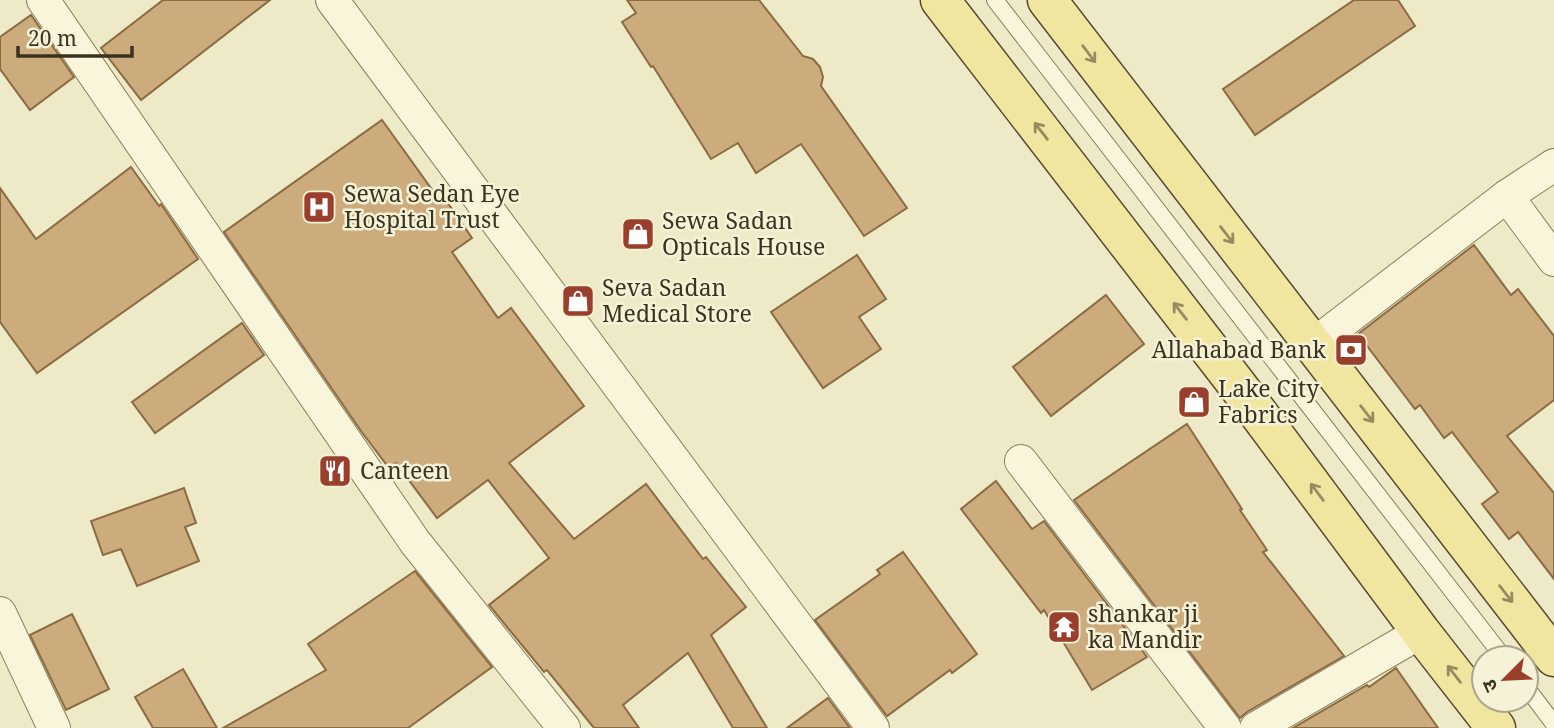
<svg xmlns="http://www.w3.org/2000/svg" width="1554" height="728" font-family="'Noto Serif','Noto Sans Devanagari',serif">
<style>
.building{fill:#ccac7d;stroke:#8a6b42;stroke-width:2}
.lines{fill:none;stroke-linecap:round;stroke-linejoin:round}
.service-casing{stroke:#8a7d5c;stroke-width:18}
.minor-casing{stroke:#8a7d5c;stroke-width:34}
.primary-casing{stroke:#584a30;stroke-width:41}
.service{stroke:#f9f5db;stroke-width:16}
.minor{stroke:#f9f5db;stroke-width:32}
.primary{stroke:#f1e6a0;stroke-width:38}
.oneway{stroke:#968c60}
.labels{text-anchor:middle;stroke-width:5;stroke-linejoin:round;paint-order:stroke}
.poi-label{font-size:23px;fill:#3b3220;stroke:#f6f2d7;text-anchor:start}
</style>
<rect width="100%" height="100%" fill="#eeeac7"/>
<g class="building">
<polygon points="163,0 270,0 141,100 101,48"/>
<polygon points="627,0 759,0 803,56 813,59 820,67 823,77 821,86 907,208 864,236 801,144 756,173 738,143 711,159 653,66 651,67 622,22 636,13"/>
<polygon points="1354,0 1398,0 1415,26 1255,135 1223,89"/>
<polygon points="31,15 74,77 30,110 0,69 0,37"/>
<polygon points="382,120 441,202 445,199 472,238 452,252 498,318 511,308 584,406 509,463 574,539 646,484 703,559 706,557 746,607 711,635 767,728 733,728 688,653 623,705 639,728 594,728 547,670 544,672 489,605 549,558 488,480 437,518 396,463 389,468 361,431 224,232"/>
<polygon points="131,167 159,206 161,204 198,259 37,373 0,322 0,188 36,239"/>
<polygon points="1474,245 1511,295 1518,289 1554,336 1554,400 1507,436 1554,493 1554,579 1518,532 1509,539 1482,504 1498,492 1452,432 1444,438 1420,405 1415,409 1358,334"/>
<polygon points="857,255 886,299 859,317 881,349 823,388 771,312"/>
<polygon points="1106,295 1144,344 1051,416 1013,367"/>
<polygon points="242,323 264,355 155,433 132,402"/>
<polygon points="1187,424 1242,509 1240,510 1267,550 1263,552 1344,656 1247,712 1240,718 1074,500"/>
<polygon points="996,481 1032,529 1044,521 1147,657 1092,690 1044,610 1041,613 961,509"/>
<polygon points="184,488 196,523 185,527 199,561 137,586 121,549 103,555 91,521"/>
<polygon points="903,552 977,654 952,673 950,670 887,716 815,620 880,574 877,570"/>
<polygon points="415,571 492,667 408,728 223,728 326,670 308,644"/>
<polygon points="72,614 109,689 66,710 30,635"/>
<polygon points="1396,668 1438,728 1293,728 1367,685 1369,687"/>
<polygon points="183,669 217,728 153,728 135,697"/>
<polygon points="828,698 850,728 787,728"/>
</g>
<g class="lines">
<defs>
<g id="service">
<polyline points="995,0 1504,658"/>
<polyline points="1526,687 1554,724"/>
</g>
<g id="minor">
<polyline points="43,0 415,542 564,728"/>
<polyline points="332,0 873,728"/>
<polyline points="1507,196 1554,260"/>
<polyline points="1314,344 1507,196 1554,165"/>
<polyline points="1021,461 1225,728"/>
<polyline points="0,613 54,728"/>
<polyline points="1256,728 1421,632"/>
</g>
<g id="primary">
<polyline points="940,0 1238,386 1421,632 1496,728"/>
<polyline points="1047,0 1554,657"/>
</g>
</defs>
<use href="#service" class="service-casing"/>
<use href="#minor" class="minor-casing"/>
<use href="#primary" class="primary-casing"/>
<use href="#service" class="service"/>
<use href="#minor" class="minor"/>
<use href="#primary" class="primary"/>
</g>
<defs><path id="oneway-shaft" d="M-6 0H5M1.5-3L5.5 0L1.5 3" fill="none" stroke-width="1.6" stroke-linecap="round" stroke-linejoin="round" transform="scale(1.75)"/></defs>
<g class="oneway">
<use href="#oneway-shaft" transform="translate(1089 54) rotate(53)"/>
<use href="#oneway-shaft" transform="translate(1041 131) rotate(-128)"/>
<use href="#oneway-shaft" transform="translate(1227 235) rotate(52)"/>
<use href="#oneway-shaft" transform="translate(1180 311) rotate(-128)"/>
<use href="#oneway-shaft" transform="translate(1367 414) rotate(52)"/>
<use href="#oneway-shaft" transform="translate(1317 492) rotate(-127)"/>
<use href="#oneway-shaft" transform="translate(1506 594) rotate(52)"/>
<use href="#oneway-shaft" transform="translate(1454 674) rotate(-128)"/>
</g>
<defs>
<symbol id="hospital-square" viewBox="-11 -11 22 22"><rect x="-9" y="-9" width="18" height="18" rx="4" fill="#993f2c" stroke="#f6f2d7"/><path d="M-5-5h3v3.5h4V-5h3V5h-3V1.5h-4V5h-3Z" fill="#fff"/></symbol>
<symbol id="shop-square" viewBox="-11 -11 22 22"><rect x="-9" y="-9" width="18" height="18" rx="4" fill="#993f2c" stroke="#f6f2d7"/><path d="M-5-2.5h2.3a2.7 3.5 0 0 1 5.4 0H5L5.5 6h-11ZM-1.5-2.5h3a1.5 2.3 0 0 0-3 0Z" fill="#fff"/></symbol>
<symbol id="bank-square" viewBox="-11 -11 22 22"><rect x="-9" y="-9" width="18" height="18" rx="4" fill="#993f2c" stroke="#f6f2d7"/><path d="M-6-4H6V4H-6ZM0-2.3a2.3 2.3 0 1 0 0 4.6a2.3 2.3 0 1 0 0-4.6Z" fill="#fff"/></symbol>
<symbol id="restaurant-square" viewBox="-11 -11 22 22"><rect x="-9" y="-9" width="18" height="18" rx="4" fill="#993f2c" stroke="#f6f2d7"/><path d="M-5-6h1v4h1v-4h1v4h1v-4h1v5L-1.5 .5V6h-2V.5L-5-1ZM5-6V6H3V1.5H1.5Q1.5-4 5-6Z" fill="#fff"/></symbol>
<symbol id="temple-square" viewBox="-11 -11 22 22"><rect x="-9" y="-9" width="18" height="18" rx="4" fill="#993f2c" stroke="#f6f2d7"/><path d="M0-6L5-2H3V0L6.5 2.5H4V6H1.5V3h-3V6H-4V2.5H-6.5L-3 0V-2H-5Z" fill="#fff"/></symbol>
</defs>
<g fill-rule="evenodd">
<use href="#hospital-square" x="300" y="188" width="38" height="38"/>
<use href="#shop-square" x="619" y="215" width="38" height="38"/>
<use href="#shop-square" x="559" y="282" width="38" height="38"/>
<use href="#bank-square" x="1332" y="331" width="38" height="38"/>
<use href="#shop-square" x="1175" y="383" width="38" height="38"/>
<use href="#restaurant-square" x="316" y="452" width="38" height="38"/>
<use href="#temple-square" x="1045" y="608" width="38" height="38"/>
</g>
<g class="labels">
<g class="poi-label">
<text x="344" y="202">Sewa Sedan Eye<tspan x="344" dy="26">Hospital Trust</tspan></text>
<text x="662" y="229">Sewa Sadan<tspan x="662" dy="26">Opticals House</tspan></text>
<text x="602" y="296">Seva Sadan<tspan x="602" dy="26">Medical Store</tspan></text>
<text x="1326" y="358" text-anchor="end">Allahabad Bank</text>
<text x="1218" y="397">Lake City<tspan x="1218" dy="26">Fabrics</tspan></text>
<text x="360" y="479">Canteen</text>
<text x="1088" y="622">shankar ji<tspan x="1088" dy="26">ka Mandir</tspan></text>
</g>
</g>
<g transform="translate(1505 679) rotate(246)"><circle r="33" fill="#f6f2d7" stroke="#aba58e" stroke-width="2"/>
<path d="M0-5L12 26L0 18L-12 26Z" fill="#993f2c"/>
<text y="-10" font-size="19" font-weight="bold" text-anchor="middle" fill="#3b3220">उ</text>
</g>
<path d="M18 46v10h114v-10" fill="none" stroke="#3b3220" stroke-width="3.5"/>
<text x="28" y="46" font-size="21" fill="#3b3220" stroke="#f6f2d7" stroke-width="5" paint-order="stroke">20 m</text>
</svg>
